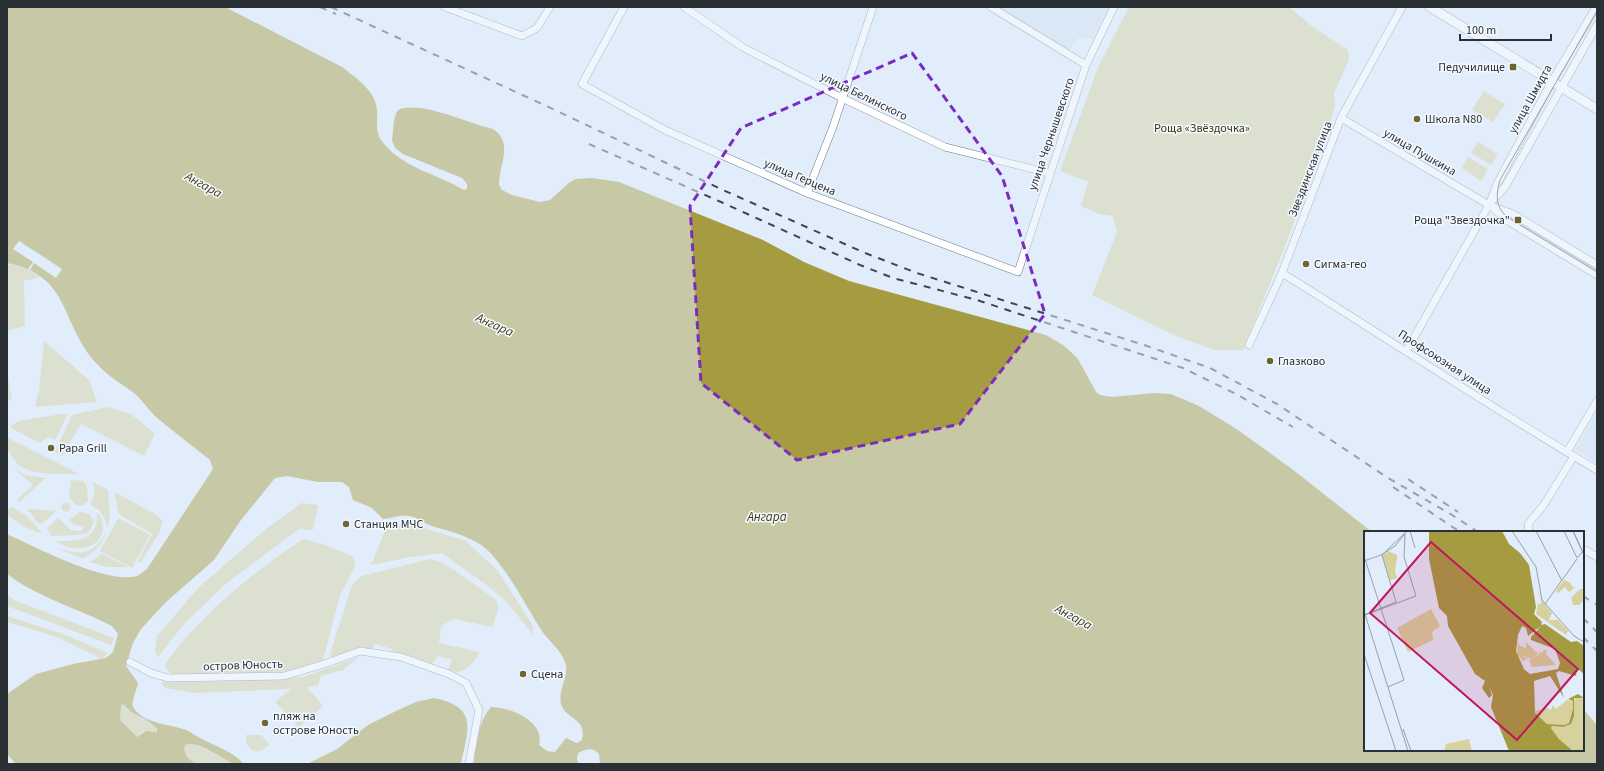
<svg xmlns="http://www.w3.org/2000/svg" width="1604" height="771" font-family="'Source Sans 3',sans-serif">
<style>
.built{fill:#cfe0f2}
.green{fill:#d6d19d}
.water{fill:#a59b41;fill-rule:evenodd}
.pier{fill:#e1edfa}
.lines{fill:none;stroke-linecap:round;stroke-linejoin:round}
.minor-casing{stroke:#707b86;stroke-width:8}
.major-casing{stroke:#707b86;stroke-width:10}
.minor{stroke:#fff;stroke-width:7}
.major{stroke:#fff;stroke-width:9}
.tram{stroke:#40464c;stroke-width:1}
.rail{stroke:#40464c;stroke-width:2;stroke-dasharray:7 7;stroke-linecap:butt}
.marked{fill:none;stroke:#7b2cbf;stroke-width:3;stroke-dasharray:8 5;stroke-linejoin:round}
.poi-dot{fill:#6c6633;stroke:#f4f9ff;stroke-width:1.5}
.labels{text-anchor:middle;stroke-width:3;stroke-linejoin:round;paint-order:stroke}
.poi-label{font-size:12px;fill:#2b3035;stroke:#f4f9ff;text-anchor:start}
.street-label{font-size:12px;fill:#2b3035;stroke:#f4f9ff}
.park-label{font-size:12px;fill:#3b3710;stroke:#f4f9ff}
.water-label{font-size:13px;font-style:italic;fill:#413d16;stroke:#f4f9ff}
.inset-road{fill:none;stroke:#98a1ab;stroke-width:1}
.view{fill:#c2185b;fill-opacity:0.15;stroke:#c2185b;stroke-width:2}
.inset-edge{fill:none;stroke:#2b3035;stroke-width:2}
</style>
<rect width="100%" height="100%" fill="#e1edfa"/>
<g class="built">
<polygon points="997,7 1109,7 1093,39 1079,37 1069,52"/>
<polygon points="1597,412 1597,463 1575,450"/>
</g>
<g class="green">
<polygon points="1129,7 1289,7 1309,24 1348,50 1349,60 1334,93 1335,106 1329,125 1287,241 1243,350 1215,350 1178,337 1092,295 1117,232 1113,216 1099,214 1081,206 1088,182 1060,171 1098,67"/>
<polygon points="1484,91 1505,104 1493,122 1472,110"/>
<polygon points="1478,142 1498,154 1491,165 1471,153"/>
<polygon points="1468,157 1488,169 1481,181 1461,168"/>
<polygon points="7,263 28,269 41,277 24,281 25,326 7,331"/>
<polygon points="44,341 89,380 97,402 35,407 39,390"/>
<polygon points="7,371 12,399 7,401"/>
<polygon points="108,407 131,414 155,434 144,456 81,424 62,456 55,452 72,415"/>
<polygon points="68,413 55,440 47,437 40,443 11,428 10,426 19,421"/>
<path d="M7,438L10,439L79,474C64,474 31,476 19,465C14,461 13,455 7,451Z"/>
<polygon points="12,467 25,475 46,478 19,502 17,500 33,485"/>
<polygon points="71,480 83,481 87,486 88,501 83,505 76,505 69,497"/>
<path d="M92,482L108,490L110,516L107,529C105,517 102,510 90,505C95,497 95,490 92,482Z"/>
<polygon points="114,492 155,514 163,521 159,533 141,562 137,563 152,534 119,514"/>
<circle cx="66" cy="507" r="4.5"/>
<polygon points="302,503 318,505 313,530 299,529 227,583 185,623 158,657 155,651 157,636 199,587 267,528"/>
<polygon points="11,507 26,515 43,534 22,526 7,514 7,510"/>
<polygon points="30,509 56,511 42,524 38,523 28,510"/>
<polygon points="80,512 90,514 94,522 88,533 77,535 51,536 47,528 58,518 71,530 81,531 84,526 74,525 69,520"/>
<path d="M97,512C117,540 82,560 56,541C78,541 99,541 97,512Z"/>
<polygon points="118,518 150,535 132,568 100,551"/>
<polygon points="411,524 466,541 498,571 533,626 533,635 507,602 485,584 442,553 410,557 371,565 387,526"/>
<path d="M106,533C101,546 94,552 83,559L59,549C84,555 91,555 106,533Z"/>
<path d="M303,539L328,546L352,556L356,565L340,595L323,660L290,671L181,678C173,675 166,673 165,664C203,611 250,575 303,539Z"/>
<polygon points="102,554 128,567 108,567 89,562"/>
<path d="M430,559L442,562L470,581L496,600L499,608L492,627L454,619L441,626L439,643L480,652C472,665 464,676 448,670L452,660L438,656L432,664L392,652V649L375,644L372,649L361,647L333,658L330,654L352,585L362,576Z"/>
<polygon points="7,594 14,600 114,638 111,645 7,606"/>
<polygon points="7,616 63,634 108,653 102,659 57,637 7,622"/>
<polygon points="359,657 343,670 321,676 318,685 307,687 323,706 299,727 275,702 291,689 195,693 165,688 161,682 236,681 303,677"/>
<polygon points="123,704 131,712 145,719 157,728 157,732 144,731 137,737 120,720 121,706"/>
<polygon points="246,735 261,735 270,745 260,751 253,751 246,743"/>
<path d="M190,743L215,752L234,764H196C189,760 182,753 185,745Z"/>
</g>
<g class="water">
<path d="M7,7H225L342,67C356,78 376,91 377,110C378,120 375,131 381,140C401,168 436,173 464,190L467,189V184L462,178L403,154L395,148L392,140C394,130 392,120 398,110C422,100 468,124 493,129C514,143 499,164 499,185L502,190L512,195L540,202L550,200L570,182L576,179L592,178L619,182L763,240L804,262L849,281L1046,335L1063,345L1071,352L1078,359L1096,392L1100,395L1112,397L1154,393L1171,394L1199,406L1235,428L1292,469L1372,532H1365V750H1583V709L1597,725V764H600L599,754C593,747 586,749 578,753L577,759L579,764H474C476,745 478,722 491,707C510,707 546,722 539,745L547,751L555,752L566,738L577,743L582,740C587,717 566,720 561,704C558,690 568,678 566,665C563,651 547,640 540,628C526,606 500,555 478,543C465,535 449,531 435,527C426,525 419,518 410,516C402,514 392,518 383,519L372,508L353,500L349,487L342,482H318L287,476L275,478L241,520L214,560L166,602L141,629L133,643L126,666L138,683C137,689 131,702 133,707C143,724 170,724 186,730C191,732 196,736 202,739C217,747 232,751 244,764C241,764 236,765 234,764C224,759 197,739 185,745C182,753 189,760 196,764H16L7,754V694L36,674L73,664L106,658L113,652L118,634L112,626C77,608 39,598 7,574V534C35,547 108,585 137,576C140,575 144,571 147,569L213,469L210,460C192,445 172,431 155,416C148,409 142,400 134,393C122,384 109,377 98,365C60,326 72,275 7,263ZM123,704L131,712L145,719L157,728V732L146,731L137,737L120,720L121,706Z"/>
<path d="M434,698C479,707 468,730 461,764H307L337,749L368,725L396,711L416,702Z"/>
</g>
<polygon class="pier" points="19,241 62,269 56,278 34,263 30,270 28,269 33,262 13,249"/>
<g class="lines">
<defs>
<g id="minor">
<polyline points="445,7 522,36 537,28 550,7"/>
<polyline points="624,7 582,84 665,130 807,193 1018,272 1086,65 1114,7"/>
<polyline points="684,7 744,48 842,98 945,147 1049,173"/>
<polyline points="991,7 1086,65"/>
<polyline points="1341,118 1489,205 1513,214 1597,265"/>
<polyline points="807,193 833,127 873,7"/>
<polyline points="1492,201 1505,187 1597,25"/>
<polyline points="1494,209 1508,221 1597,275"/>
<path d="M1282,273C1387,338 1490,407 1597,470"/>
<polyline points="1249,345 1282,273 1341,118 1402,7"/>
<polyline points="1407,350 1489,205 1497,184 1552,81 1596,7"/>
<polyline points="1567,452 1597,401"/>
<polyline points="1529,532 1528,524 1543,506 1574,456"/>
<polyline points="1583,553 1585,550 1597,557"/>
<polyline points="130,662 151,673 168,678 284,676 324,664 360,651 401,657 449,674 466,683 479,710 469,764"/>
</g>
<polyline id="major" points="1430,7 1597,109"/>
</defs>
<use href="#minor" class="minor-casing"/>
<use href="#major" class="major-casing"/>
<use href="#minor" class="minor"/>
<use href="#major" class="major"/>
<path class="tram" d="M1597,11L1500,180C1496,195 1495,206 1507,217L1597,272"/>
<g class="rail">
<polyline points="320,7 336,14"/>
<polyline points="331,7 555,110 723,190 865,253 917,273 1144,345 1210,368 1277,404 1388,478 1449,513 1478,532"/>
<polyline points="589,144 721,202 860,265 893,278 977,300 1183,368 1236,394 1293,427"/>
<polyline points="1408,479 1458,512"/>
<polyline points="1393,487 1460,532"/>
<polyline points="1583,596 1597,605"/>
<polyline points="1583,618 1597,632"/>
<polyline points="1583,637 1597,651"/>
</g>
</g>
<path d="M0 0H1604V771H0ZM912,53L1002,176L1045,314L960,424L797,460L701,383L690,206L741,128Z" fill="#e1edfa" fill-opacity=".55" fill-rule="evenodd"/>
<path class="marked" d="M912,53L1002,176L1045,314L960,424L797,460L701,383L690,206L741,128Z"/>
<g class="poi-dot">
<rect x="1509" y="63" width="8" height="8" rx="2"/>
<circle cx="1417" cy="119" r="4"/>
<rect x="1514" y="216" width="8" height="8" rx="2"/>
<circle cx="1306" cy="264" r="4"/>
<circle cx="1270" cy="361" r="4"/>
<circle cx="51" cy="448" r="4"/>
<circle cx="346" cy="524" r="4"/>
<circle cx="523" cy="674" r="4"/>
<circle cx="265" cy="723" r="4"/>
</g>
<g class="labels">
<g class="poi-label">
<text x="1505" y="71" text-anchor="end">Педучилище</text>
<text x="1425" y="123">Школа N80</text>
<text x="1510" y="224" text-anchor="end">Роща "Звездочка"</text>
<text x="1314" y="268">Сигма-гео</text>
<text x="1278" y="365">Глазково</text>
<text x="59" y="452">Papa Grill</text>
<text x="354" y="528">Станция МЧС</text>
<text x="531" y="678">Сцена</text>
<text x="273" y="720">пляж на<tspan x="273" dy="14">острове Юность</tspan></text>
</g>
<g class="street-label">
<text transform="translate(864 96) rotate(26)" y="4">улица Белинского</text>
<text transform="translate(1530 99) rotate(-61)" y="4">улица Шмидта</text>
<text transform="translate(1051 134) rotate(-71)" y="4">улица Чернышевского</text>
<text transform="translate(1420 152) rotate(30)" y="4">улица Пушкина</text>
<text transform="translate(1310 169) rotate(-69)" y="4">Звездинская улица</text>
<text transform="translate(800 177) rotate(23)" y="4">улица Герцена</text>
<text transform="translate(1445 362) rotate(33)" y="4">Профсоюзная улица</text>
<text transform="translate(243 665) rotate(-2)" y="4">остров Юность</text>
</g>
<g class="park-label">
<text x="1202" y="132">Роща «Звёздочка»</text>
</g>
<g class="water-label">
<text transform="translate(204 184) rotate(29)" y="5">Ангара</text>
<text transform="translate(495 324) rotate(24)" y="5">Ангара</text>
<text x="767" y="521">Ангара</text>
<text transform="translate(1074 616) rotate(28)" y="5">Ангара</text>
</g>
</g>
<g transform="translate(1364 531)">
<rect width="220" height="220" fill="#e1edfa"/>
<path d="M24,20L33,24V27L31,40L33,47L26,49L18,25ZM200,49L205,51L210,57L205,61L201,56L194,62L192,60ZM174,57L176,67L188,82L185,89H194L204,100L202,104L172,83L174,73L178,72L175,65ZM216,58H220V69L215,74H209L207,67ZM67,78L76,95L68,101L69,109L44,121L33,97ZM154,109L157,124L155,114L162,117V111L174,123L167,128L158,124L164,128L159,130L153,123ZM179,119H183L182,123L192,134L168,136L165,129L176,123L188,131L172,120L179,122ZM211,166L220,168V220H209L195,208L187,197L188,195L199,196L207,193ZM203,169L209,170V182L205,192L200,194L183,193L172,183L171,180L179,178L183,172V177L187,179L189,174L192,178ZM105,208L108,220H80L82,213Z" fill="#d6d19d"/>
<path d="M65,0H138L145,13L156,22L165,34L172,76L170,83L178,91L177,94L181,93L207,111L213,110L220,115V143L213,137L212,145L195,140L192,142L200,167L186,145L170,150L171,182L183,193L200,194L205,192L209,178V170L204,168L214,163L220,167H210V185L207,193L199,196L188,195L187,197L195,208L209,220H145L127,176L129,164L125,155L128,164L125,167L118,157L121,150L111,143L84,95L83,85L75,77L65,28ZM158,95L162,97L164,105L177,95L167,106V109L191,118L196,132L194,138L166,143L160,138L152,120L154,104Z" fill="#a59b41" fill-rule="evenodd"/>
<path class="inset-road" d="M46,0L51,17M148,0L172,36L178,69L210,105L220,111M172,0L198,50M200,0L213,27L220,19M209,0L220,24M209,0L220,23M0,25L40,149L24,156M0,30L17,24L31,15L43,0M181,73L213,28M0,80L44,220M0,84L32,71L18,24L43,0M1,84L52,65L40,26L41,3M0,123L32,220M39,198L47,220"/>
<path class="view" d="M67,11L214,138L153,209L6,82Z"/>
<rect width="220" height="220" class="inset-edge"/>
</g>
<rect width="1604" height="771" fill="none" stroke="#2b3035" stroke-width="16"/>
<path d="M1460 34v6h91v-6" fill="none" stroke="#2b3035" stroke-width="2"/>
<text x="1466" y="34" font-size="12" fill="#2b3035" stroke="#f4f9ff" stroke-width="3" paint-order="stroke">100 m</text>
</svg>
